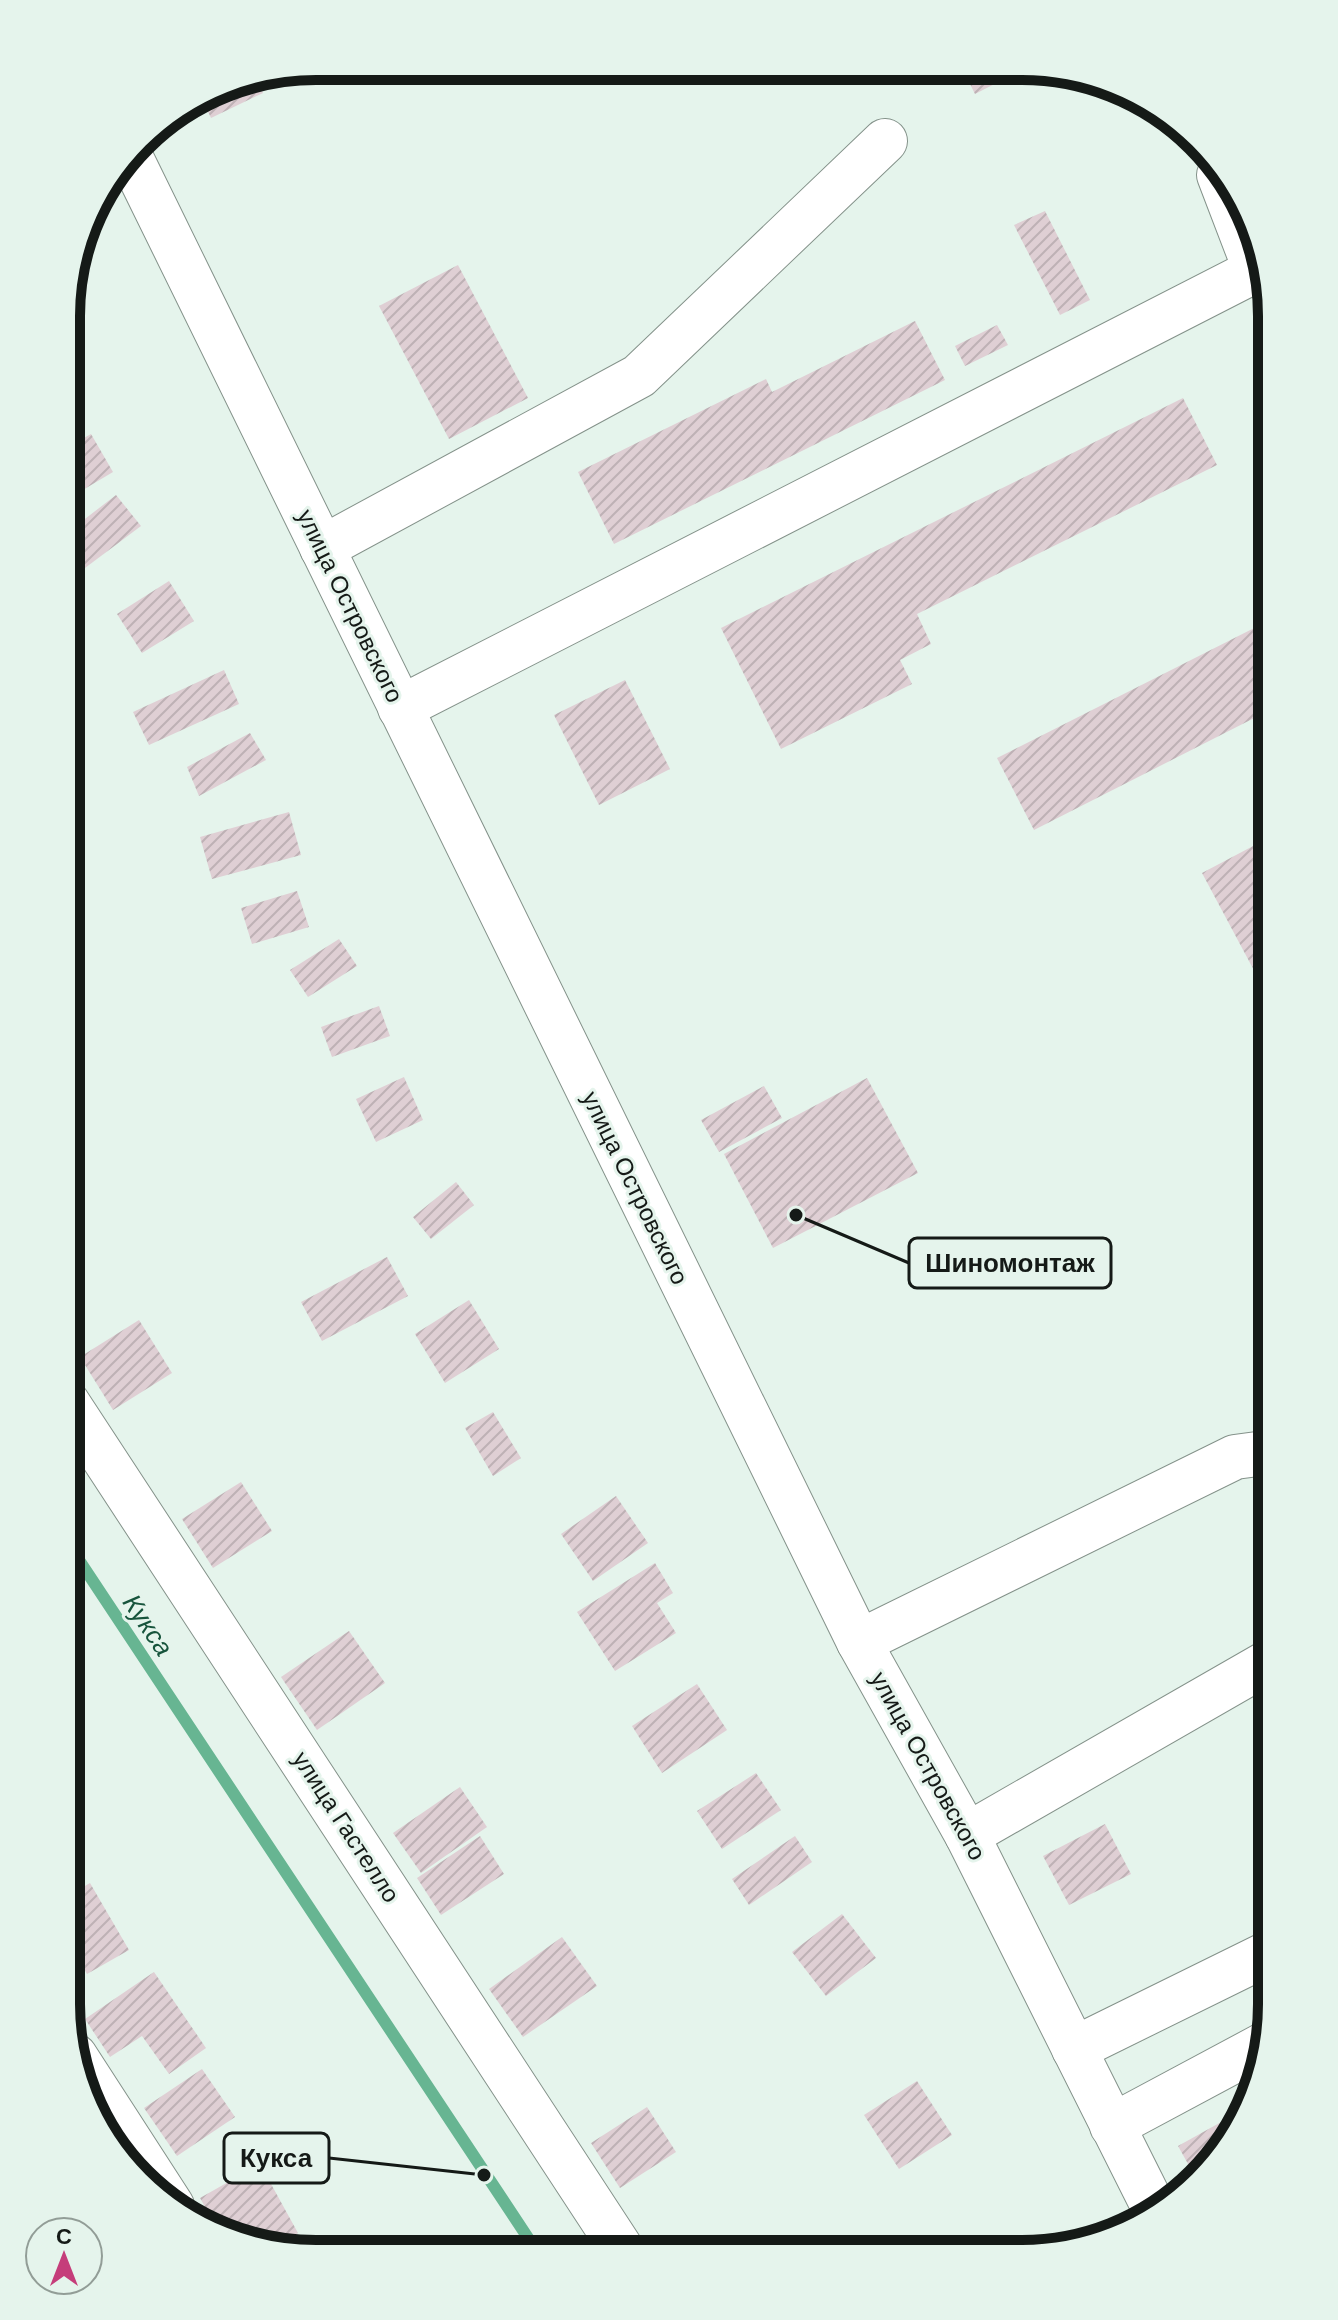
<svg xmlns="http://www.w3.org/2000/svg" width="1338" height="2320" font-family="Helvetica,sans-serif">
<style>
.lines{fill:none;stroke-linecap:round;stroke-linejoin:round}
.stream{stroke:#67b592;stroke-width:12}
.building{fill:url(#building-hatch)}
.minor-casing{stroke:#84928a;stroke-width:46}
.minor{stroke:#fff;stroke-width:44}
.labels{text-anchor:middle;stroke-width:6;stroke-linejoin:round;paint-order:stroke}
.street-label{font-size:24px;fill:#151a17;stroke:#e5f4ec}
.water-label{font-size:26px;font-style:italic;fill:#17543c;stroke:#e5f4ec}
.rim{fill:none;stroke:#151a17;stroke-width:10}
.leader{fill:none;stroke:#151a17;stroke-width:3}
.callout-dot{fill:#151a17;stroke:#e5f4ec;stroke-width:3}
.callout{fill:#e5f4ec;stroke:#151a17;stroke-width:3}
.callout-label{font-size:26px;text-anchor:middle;font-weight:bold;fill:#151a17}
</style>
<defs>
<pattern id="building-hatch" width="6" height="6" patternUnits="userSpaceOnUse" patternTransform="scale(2)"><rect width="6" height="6" fill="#dfcfd4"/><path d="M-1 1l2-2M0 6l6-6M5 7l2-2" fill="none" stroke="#beb1b5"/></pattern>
</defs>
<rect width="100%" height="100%" fill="#e5f4ec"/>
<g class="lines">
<polyline class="stream" points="67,1542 538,2253"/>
</g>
<g class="building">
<polygon points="963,70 1022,70 975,94"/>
<polygon points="290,71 260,87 263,93 211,118 201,97 221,85"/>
<polygon points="1045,211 1090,300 1060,315 1014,225"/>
<polygon points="458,265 528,398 449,439 379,306"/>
<polygon points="915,321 945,380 614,544 578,472 766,379 772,392"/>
<polygon points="997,325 1008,345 965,366 955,346"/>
<polygon points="1183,398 1217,465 917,614 931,644 900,660 912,684 781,749 721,628"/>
<polygon points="91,434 113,472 71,497 68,492 68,447"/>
<polygon points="116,495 141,526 81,571 68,553 68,532"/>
<polygon points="169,581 194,621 142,653 117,614"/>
<polygon points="1272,619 1272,709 1034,830 997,758"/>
<polygon points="224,670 239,704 149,745 133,712"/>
<polygon points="625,680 670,769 599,805 554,715"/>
<polygon points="250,733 266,760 199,796 187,767"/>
<polygon points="289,812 301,855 212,879 200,837"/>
<polygon points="1272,836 1272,968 1257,976 1202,873"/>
<polygon points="297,891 309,927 252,944 241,908"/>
<polygon points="339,939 357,966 308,997 290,970"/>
<polygon points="379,1006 390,1036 332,1057 321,1027"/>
<polygon points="404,1077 423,1120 376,1142 356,1099"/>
<polygon points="867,1078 918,1173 773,1248 724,1154"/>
<polygon points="764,1086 782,1118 719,1152 701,1120"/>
<polygon points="456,1182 474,1205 431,1239 413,1217"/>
<polygon points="387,1257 408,1296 322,1341 301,1302"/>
<polygon points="469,1300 499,1349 445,1383 415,1334"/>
<polygon points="139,1320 172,1373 113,1410 80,1357"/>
<polygon points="493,1412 521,1458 493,1476 465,1428"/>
<polygon points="241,1482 272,1531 213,1568 182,1519"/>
<polygon points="616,1496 648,1543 593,1581 561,1534"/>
<polygon points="655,1563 673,1593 657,1603 676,1633 615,1671 577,1612"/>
<polygon points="349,1631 385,1683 317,1730 281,1677"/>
<polygon points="697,1684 727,1730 662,1773 632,1726"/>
<polygon points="756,1773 781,1810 722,1849 697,1811"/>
<polygon points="460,1787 487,1827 421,1873 393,1833"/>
<polygon points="1105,1824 1131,1874 1069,1905 1043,1856"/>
<polygon points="480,1836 504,1874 441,1915 417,1878"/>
<polygon points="795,1836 812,1862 749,1905 732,1879"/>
<polygon points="90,1883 129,1950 87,1974 75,1953 66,1958 66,1897"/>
<polygon points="842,1914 876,1958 826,1996 792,1952"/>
<polygon points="562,1937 597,1986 523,2037 489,1989"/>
<polygon points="154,1972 206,2048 169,2074 142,2036 110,2057 85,2019"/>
<polygon points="202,2069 235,2117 177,2156 144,2108"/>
<polygon points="917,2081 952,2135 899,2169 864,2115"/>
<polygon points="647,2107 676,2152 620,2188 591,2143"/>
<polygon points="1223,2121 1231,2136 1221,2156 1197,2180 1178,2146"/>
<polygon points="260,2164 298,2233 271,2248 257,2229 239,2239 220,2233 200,2198"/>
</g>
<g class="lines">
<defs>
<g id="minor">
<polyline points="130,156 859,1642 967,1835 1156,2212"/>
<polyline points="1219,175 1255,269"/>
<polyline points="322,548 639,376 885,141"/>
<polyline points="400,708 1264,266"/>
<polyline points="67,1402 624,2253"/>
<polyline points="859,1642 1235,1457 1272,1452"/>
<polyline points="967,1835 1272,1660"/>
<polyline points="1074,2049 1271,1952"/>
<polyline points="75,2056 172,2206"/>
<polyline points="1112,2126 1267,2043"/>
</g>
</defs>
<use href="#minor" class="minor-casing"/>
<use href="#minor" class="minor"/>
</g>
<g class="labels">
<g class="street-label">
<text transform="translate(350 606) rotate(64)" y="8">улица Островского</text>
<text transform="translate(635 1188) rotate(64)" y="8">улица Островского</text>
<text transform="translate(928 1766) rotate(61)" y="8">улица Островского</text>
<text transform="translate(346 1827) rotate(57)" y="8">улица Гастелло</text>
</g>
<g class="water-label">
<text transform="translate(148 1625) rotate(56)" y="9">Кукса</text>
</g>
</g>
<path d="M0 0H1338V2320H0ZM316 80H1022A236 236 0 0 1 1258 316V2004A236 236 0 0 1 1022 2240H316A236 236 0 0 1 80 2004V316A236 236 0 0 1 316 80Z" fill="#e5f4ec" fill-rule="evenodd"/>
<path class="rim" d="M316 80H1022A236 236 0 0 1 1258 316V2004A236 236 0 0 1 1022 2240H316A236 236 0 0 1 80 2004V316A236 236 0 0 1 316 80Z"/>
<path class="leader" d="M796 1215L909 1263M484 2175L329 2158"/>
<g class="callout-dot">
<circle cx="796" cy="1215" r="8"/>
<circle cx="484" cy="2175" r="8"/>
</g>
<g class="callout">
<rect x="909" y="1238" width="202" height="50" rx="8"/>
<rect x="224" y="2133" width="105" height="50" rx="8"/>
</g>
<g class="callout-label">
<text x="1010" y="1272">Шиномонтаж</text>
<text x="276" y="2167">Кукса</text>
</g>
<g transform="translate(64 2256)"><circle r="38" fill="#e5f4ec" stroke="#929d97" stroke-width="2"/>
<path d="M0-6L14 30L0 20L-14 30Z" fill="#c53d7a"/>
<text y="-12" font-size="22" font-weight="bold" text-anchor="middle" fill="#151a17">С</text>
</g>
</svg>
